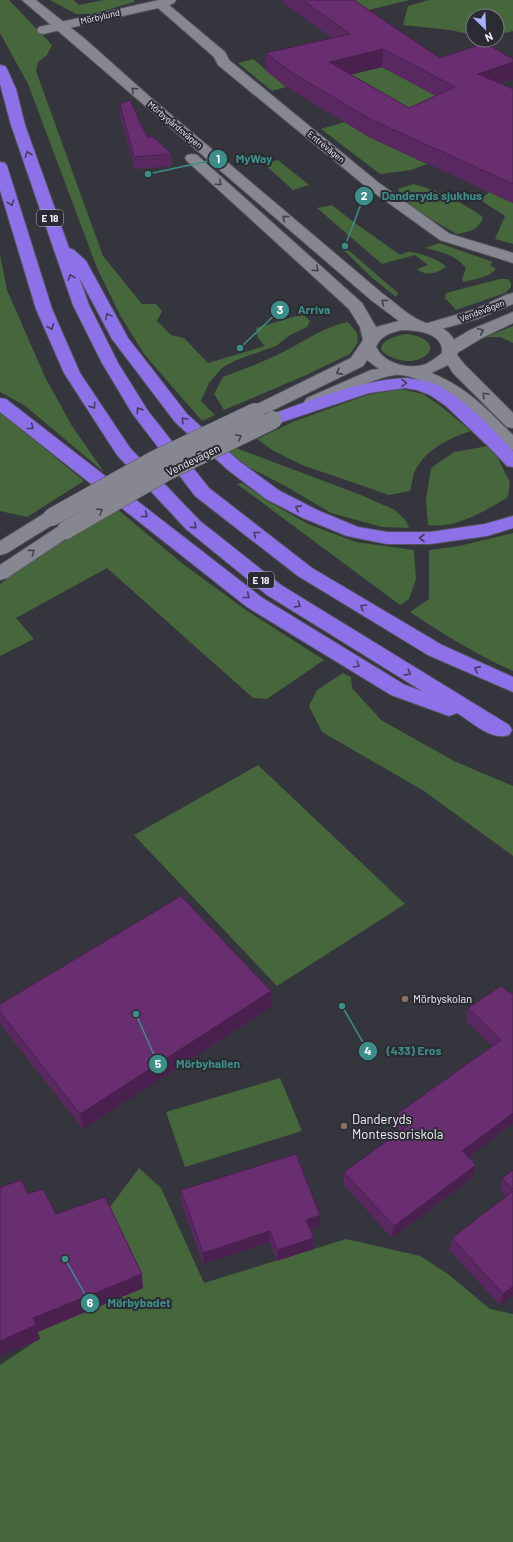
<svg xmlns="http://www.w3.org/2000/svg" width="513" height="1542" font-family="Barlow,sans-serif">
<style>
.green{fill:#46663c}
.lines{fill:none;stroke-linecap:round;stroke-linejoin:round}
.minor-casing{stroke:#54545b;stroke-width:2}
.tertiary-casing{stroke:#54545b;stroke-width:2}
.motorway-casing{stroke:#54545b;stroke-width:2}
.minor{fill:#878791;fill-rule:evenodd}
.tertiary{fill:#878791;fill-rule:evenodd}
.motorway{fill:#8d71e8;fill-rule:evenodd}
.tertiary-bridge-casing{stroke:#54545b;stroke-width:19;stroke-linecap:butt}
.tertiary-bridge{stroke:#878791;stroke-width:18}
.wall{fill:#5a2860;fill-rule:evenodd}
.shaded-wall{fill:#4a204e}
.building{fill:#692e70;stroke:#4a204e;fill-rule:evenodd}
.oneway{stroke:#42424a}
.oneway2{stroke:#443c60}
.education-dot{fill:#8d6e63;stroke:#2b2b33;stroke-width:1.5}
.labels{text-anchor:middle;stroke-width:4;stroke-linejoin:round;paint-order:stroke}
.far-street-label{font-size:9px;fill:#f0f0f6;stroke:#2b2b33}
.shield{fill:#2b2b33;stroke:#b5b5bc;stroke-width:1}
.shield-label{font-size:10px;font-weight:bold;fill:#f0f0f6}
.street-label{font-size:11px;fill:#f0f0f6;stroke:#2b2b33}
.poi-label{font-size:11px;fill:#f0f0f6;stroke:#2b2b33;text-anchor:start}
.near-poi-label{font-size:13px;fill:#f0f0f6;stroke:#2b2b33;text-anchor:start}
.leader{fill:none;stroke:#3c8e89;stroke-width:1.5}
.callout-dot{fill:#3c8e89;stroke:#2b2b33;stroke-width:1.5}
.mark-label{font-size:12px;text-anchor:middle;font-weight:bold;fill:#fff}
.callout-label{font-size:12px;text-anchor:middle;font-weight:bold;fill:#3c8e89;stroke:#2b2b33;stroke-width:4;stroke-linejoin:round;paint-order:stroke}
</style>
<rect width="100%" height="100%" fill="#35353d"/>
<g class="green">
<polygon points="0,0 9,0 52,45 47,55 38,62 36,71 103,256 142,304 156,304 162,311 157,321 171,335 184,338 208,363 265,346 258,338 256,328 303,314 310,321 307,327 290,335 276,346 239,359 223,367 209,383 201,401 215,415 202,421 144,354 120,315 97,268 28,84 0,33"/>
<polygon points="50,0 74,0 79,5 104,0 134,0 134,2 93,14 76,14"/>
<polygon points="346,0 410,0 364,11"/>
<polygon points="429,0 513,0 513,31 497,35 497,16 473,16 473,35 450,30 403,25 408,6"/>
<polygon points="253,59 286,87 272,91 238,63"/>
<polygon points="382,67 454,105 408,126 328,80"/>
<polygon points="345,122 369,137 427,164 411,170 380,174 321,129"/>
<polygon points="278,160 309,185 293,190 264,164"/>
<path d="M413,184C432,188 467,205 483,217C479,230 469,232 457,234C442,225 402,205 398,189Z"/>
<polygon points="489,192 513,203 513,244 495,239 505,216 480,200"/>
<path d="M332,205L351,220L400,255C402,254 406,252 409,252C419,252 440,260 446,267C437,273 427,277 417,269L428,265L415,255L382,264L317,208Z"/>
<path d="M439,243L493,262L490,265L496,269C489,278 473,279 463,282L462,279L466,268C454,254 441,252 425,248Z"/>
<polygon points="341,249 347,249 398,293 396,297 371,277 348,254"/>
<polygon points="0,255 7,290 45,377 72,426 104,472 24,405 0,392"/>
<polygon points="500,279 508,279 511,283 511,287 505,293 456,310 445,298 446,293"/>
<path d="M348,322L357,333L358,342L350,354L304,376L224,410L214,394L223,377C243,369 264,362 283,352C305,341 323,327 348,322Z"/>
<polygon points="513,326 513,343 500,337 486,337"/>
<path d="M407,334C453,341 422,372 391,357C367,346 394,335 407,334Z"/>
<path d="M400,389L423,394L438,404L471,431C450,438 430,447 417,467C413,473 412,484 410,491L389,495L302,465L272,450L257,439L295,421L367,395Z"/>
<polygon points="0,412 84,481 27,517 0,511"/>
<path d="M488,446L497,457L510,482L508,497C485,511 456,529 428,525L426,500L431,468L454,452Z"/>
<polygon points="236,448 361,495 395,510 406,521 409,528 382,527 331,513 287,487 248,467 226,451"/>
<polygon points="242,483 269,502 308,524 356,542 414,550 416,579 409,599 400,605 237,484"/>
<polygon points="116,508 183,564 246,610 324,660 267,699 253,698 107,568 16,618 34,639 0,656 0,584 61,539"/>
<path d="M513,533V671C477,655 443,634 410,612L429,599V550L459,546Z"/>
<polygon points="343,673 351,677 352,688 381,720 454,761 513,786 513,856 424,791 322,732 309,706 317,690"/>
<polygon points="258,765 405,904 277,986 134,835"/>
<polygon points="280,1078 302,1131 185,1167 166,1112"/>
<polygon points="139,1168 161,1188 204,1283 346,1239 420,1256 448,1274 490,1309 513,1314 513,1542 0,1542 0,1365 39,1339 36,1332 143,1288 107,1211"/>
</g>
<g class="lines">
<defs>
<g id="minor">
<polygon points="159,0 176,0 174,3 169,5 225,52 229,60 379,183 450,234 513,253 513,263 440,240 369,189 218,65 214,57 158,8 43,34 39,33 37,30 39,27 43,26"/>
<polygon points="513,293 513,304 477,319 427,333 421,331 419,328 421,325 476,309 506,295"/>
<polygon points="513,312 513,323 482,338 457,353 451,354 445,353 443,349 445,345 470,330"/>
</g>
<g id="tertiary">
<path d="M22,0H36L85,39L149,96L383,294C395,302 407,315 421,321C437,329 445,323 456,343C459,347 459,350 457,355L465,365L513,413V428L507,427L453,373L448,365L431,373C467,387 486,409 513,435V450L507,449C478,421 457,395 419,380C411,377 403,374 395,375C372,378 341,396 319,406L313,407L307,406L304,402L307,398L371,370L379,369L367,360L363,366L261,416L255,417L249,416L246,412L249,408L351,358L363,340L360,327L349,309L187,161L185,158L187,155L192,154L197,155L362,303L376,327L399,321L371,300ZM401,330C415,330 444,332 442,353C437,357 432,361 426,364C409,370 384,364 376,347C380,336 390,333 401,330Z"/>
<polygon points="52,511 59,513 61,517 59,521 7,553 0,555 0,541 45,513"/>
<polygon points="66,524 73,526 75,530 73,534 7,578 0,580 0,565 59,526"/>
</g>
<g id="motorway">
<polygon points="0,65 5,66 7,69 16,89 25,125 69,248 74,250 86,261 128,338 187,414 240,462 280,491 317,510 358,527 387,532 430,532 485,524 513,516 513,528 487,536 430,544 387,544 347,536 303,518 266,499 228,470 175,422 112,339 79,277 89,305 118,363 148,411 209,488 312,568 442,645 513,677 513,692 428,655 298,576 195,496 132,413 102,363 73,305 11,125 0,84"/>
<path d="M0,162L5,163L7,166L52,309L80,373L130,448L200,521L281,585L509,725L512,730L509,735C491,741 472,722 457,713L449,716L391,695L247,607L0,412V398L6,399L261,597L405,685L422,691L267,595L186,529L117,455L64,373L36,309L0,190Z"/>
<path d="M405,378C415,379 425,380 435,384C462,396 493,429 513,451V467L507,466L490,448L446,406L430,395L417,390L405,388L369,393L273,425L267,424L264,420L267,416C312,400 356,381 405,378Z"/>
</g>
</defs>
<use href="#minor" class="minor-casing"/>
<use href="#tertiary" class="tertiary-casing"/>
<use href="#motorway" class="motorway-casing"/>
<use href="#minor" class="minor"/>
<use href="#tertiary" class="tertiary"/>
<use href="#motorway" class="motorway"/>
<defs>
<g id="tertiary-bridge">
<polyline points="52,517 152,461 255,412"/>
<polyline points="66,530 166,472 273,420"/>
</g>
</defs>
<use href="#tertiary-bridge" class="tertiary-bridge-casing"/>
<use href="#tertiary-bridge" class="tertiary-bridge"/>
</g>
<g class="wall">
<path d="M282,0H354L440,58L513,79L501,83L513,89V203L369,137L291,90L266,71V53L332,38L282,2ZM382,67L436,96L409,108L350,74Z"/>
<polygon points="120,104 147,137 172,154 172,166 135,169 120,116"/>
<polygon points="513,993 513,1123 468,1157 473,1177 392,1238 343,1184 344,1172 400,1131 395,1126 397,1114 492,1046 466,1021 468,1008 511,994"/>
<polygon points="0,1004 271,1007 83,1129 0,1024"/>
<polygon points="513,1170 513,1295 500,1305 449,1250 452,1238 506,1197 500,1190 502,1178"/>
<polygon points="181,1190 320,1226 310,1230 314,1238 313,1249 277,1261 270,1242 203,1264 181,1202"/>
</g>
<g class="shaded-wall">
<polygon points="383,49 382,67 328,80 329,62"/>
<polygon points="513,62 513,79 476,91 478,74"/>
<polygon points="271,991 271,1007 83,1129 80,1114"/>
<polygon points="513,1113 513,1123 460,1163 462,1151"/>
<polygon points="476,1165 473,1177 392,1238 394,1226"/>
<polygon points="320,1215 320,1226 306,1231 306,1220"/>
<polygon points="270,1231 270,1242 203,1264 203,1253"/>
<polygon points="314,1238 313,1249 277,1261 277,1250"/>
<polygon points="142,1274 143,1288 38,1332 40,1339 0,1356 0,1341 33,1318"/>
<polygon points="513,1286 513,1295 500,1305 503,1294"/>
</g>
<g class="building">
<path d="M302,0H354L440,58L485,43L513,59V62L478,74L513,89V184L370,119L291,72L266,53L350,34ZM383,49L455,87L409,108L329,62Z"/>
<polygon points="130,100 147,137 153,137 172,154 134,157 120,104"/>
<polygon points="181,896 271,991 80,1114 0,1012 0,1004"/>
<polygon points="501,986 511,994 513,993 513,1113 462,1151 476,1165 394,1226 344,1172 408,1126 397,1114 501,1040 468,1008"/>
<polygon points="296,1154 320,1215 306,1220 314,1238 277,1250 270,1231 203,1253 181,1190"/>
<polygon points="513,1170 513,1189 502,1178"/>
<polygon points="22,1180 27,1194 43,1189 56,1214 105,1197 142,1274 33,1318 36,1325 0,1341 0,1187"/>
<polygon points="513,1191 513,1286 503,1294 452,1238"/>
</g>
<defs><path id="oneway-chevron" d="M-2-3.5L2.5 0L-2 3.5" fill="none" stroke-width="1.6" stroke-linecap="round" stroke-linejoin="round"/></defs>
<g class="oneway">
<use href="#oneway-chevron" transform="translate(134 90) rotate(-138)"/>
<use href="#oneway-chevron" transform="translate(219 183) rotate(42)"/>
<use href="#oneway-chevron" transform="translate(285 218) rotate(-139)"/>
<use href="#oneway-chevron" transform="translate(316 269) rotate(42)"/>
<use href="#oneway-chevron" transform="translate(384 302) rotate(-143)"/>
<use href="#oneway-chevron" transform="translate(481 331) rotate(-25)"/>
<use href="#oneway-chevron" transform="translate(339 372) rotate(152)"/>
<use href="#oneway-chevron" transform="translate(485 395) rotate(-135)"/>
<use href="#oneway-chevron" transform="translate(239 437) rotate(-26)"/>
<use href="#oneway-chevron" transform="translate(100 511) rotate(-30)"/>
<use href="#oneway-chevron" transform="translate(32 552) rotate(-34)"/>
</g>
<g class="oneway2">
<use href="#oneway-chevron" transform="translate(28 154) rotate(-109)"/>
<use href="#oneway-chevron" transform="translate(11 203) rotate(73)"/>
<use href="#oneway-chevron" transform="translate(71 277) rotate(-109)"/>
<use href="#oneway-chevron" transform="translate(108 316) rotate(-118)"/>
<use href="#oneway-chevron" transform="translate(51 327) rotate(66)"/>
<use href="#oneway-chevron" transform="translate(404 383) rotate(2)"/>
<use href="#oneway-chevron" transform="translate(93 406) rotate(57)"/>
<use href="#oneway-chevron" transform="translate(139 410) rotate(-123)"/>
<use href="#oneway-chevron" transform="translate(184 420) rotate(-135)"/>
<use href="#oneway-chevron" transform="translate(31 427) rotate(39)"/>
<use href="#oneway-chevron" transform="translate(298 508) rotate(-153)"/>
<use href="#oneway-chevron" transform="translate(145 515) rotate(38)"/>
<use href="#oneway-chevron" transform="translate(194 526) rotate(41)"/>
<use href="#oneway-chevron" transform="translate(256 534) rotate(-142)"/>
<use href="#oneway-chevron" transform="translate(422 538) rotate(-180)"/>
<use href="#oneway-chevron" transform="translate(247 596) rotate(38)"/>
<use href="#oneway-chevron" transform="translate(298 605) rotate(32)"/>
<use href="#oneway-chevron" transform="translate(363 607) rotate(-149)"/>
<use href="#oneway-chevron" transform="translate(357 665) rotate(31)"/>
<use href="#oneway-chevron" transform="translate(477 669) rotate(-156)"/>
<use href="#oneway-chevron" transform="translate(408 673) rotate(32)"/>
</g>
<g class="education-dot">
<circle cx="405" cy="999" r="4"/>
<circle cx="344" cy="1126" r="4"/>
</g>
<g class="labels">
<g class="far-street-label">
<text transform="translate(100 17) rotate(-13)" y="3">Mörbylund</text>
<text transform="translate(175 125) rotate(40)" y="3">Mörbygårdsvägen</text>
<text transform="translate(326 147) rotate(39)" y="3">Entrévägen</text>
<text transform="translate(482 311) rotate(-21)" y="3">Vendevägen</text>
</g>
<g class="shield">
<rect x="37" y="210" width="26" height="16" rx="3"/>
<rect x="248" y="572" width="26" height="16" rx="3"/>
</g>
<g class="shield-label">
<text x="50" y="222">E 18</text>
<text x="261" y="584">E 18</text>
</g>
<g class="street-label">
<text transform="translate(193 460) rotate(-26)" y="4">Vendevägen</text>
</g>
<g class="poi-label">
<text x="413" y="1003">Mörbyskolan</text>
</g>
<g class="near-poi-label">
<text x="352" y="1124">Danderyds<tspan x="352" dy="15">Montessoriskola</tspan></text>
</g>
</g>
<path class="leader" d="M148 174L218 159M345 246L364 196M240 348L280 310M342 1006L368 1051M136 1014L158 1064M65 1259L90 1303"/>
<g class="callout-dot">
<circle cx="148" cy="174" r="4"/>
<circle cx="345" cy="246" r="4"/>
<circle cx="240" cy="348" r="4"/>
<circle cx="342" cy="1006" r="4"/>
<circle cx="136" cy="1014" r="4"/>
<circle cx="65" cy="1259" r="4"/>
<circle cx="218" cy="159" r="10"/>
<circle cx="364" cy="196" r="10"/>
<circle cx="280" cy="310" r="10"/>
<circle cx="368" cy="1051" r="10"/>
<circle cx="158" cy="1064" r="10"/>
<circle cx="90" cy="1303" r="10"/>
</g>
<g class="mark-label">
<text x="218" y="163">1</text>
<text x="364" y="200">2</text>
<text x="280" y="314">3</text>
<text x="368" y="1055">4</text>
<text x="158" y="1068">5</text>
<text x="90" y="1307">6</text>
</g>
<g class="callout-label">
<text x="254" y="163">MyWay</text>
<text x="432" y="200">Danderyds sjukhus</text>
<text x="314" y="314">Arriva</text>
<text x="414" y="1055">(433) Eros</text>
<text x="208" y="1068">Mörbyhallen</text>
<text x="139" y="1307">Mörbybadet</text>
</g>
<g transform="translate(485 28) rotate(156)"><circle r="19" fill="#2b2b33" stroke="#7a7a81"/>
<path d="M0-3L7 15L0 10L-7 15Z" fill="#a7b1fc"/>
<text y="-6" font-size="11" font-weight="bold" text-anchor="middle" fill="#f0f0f6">N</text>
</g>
</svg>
